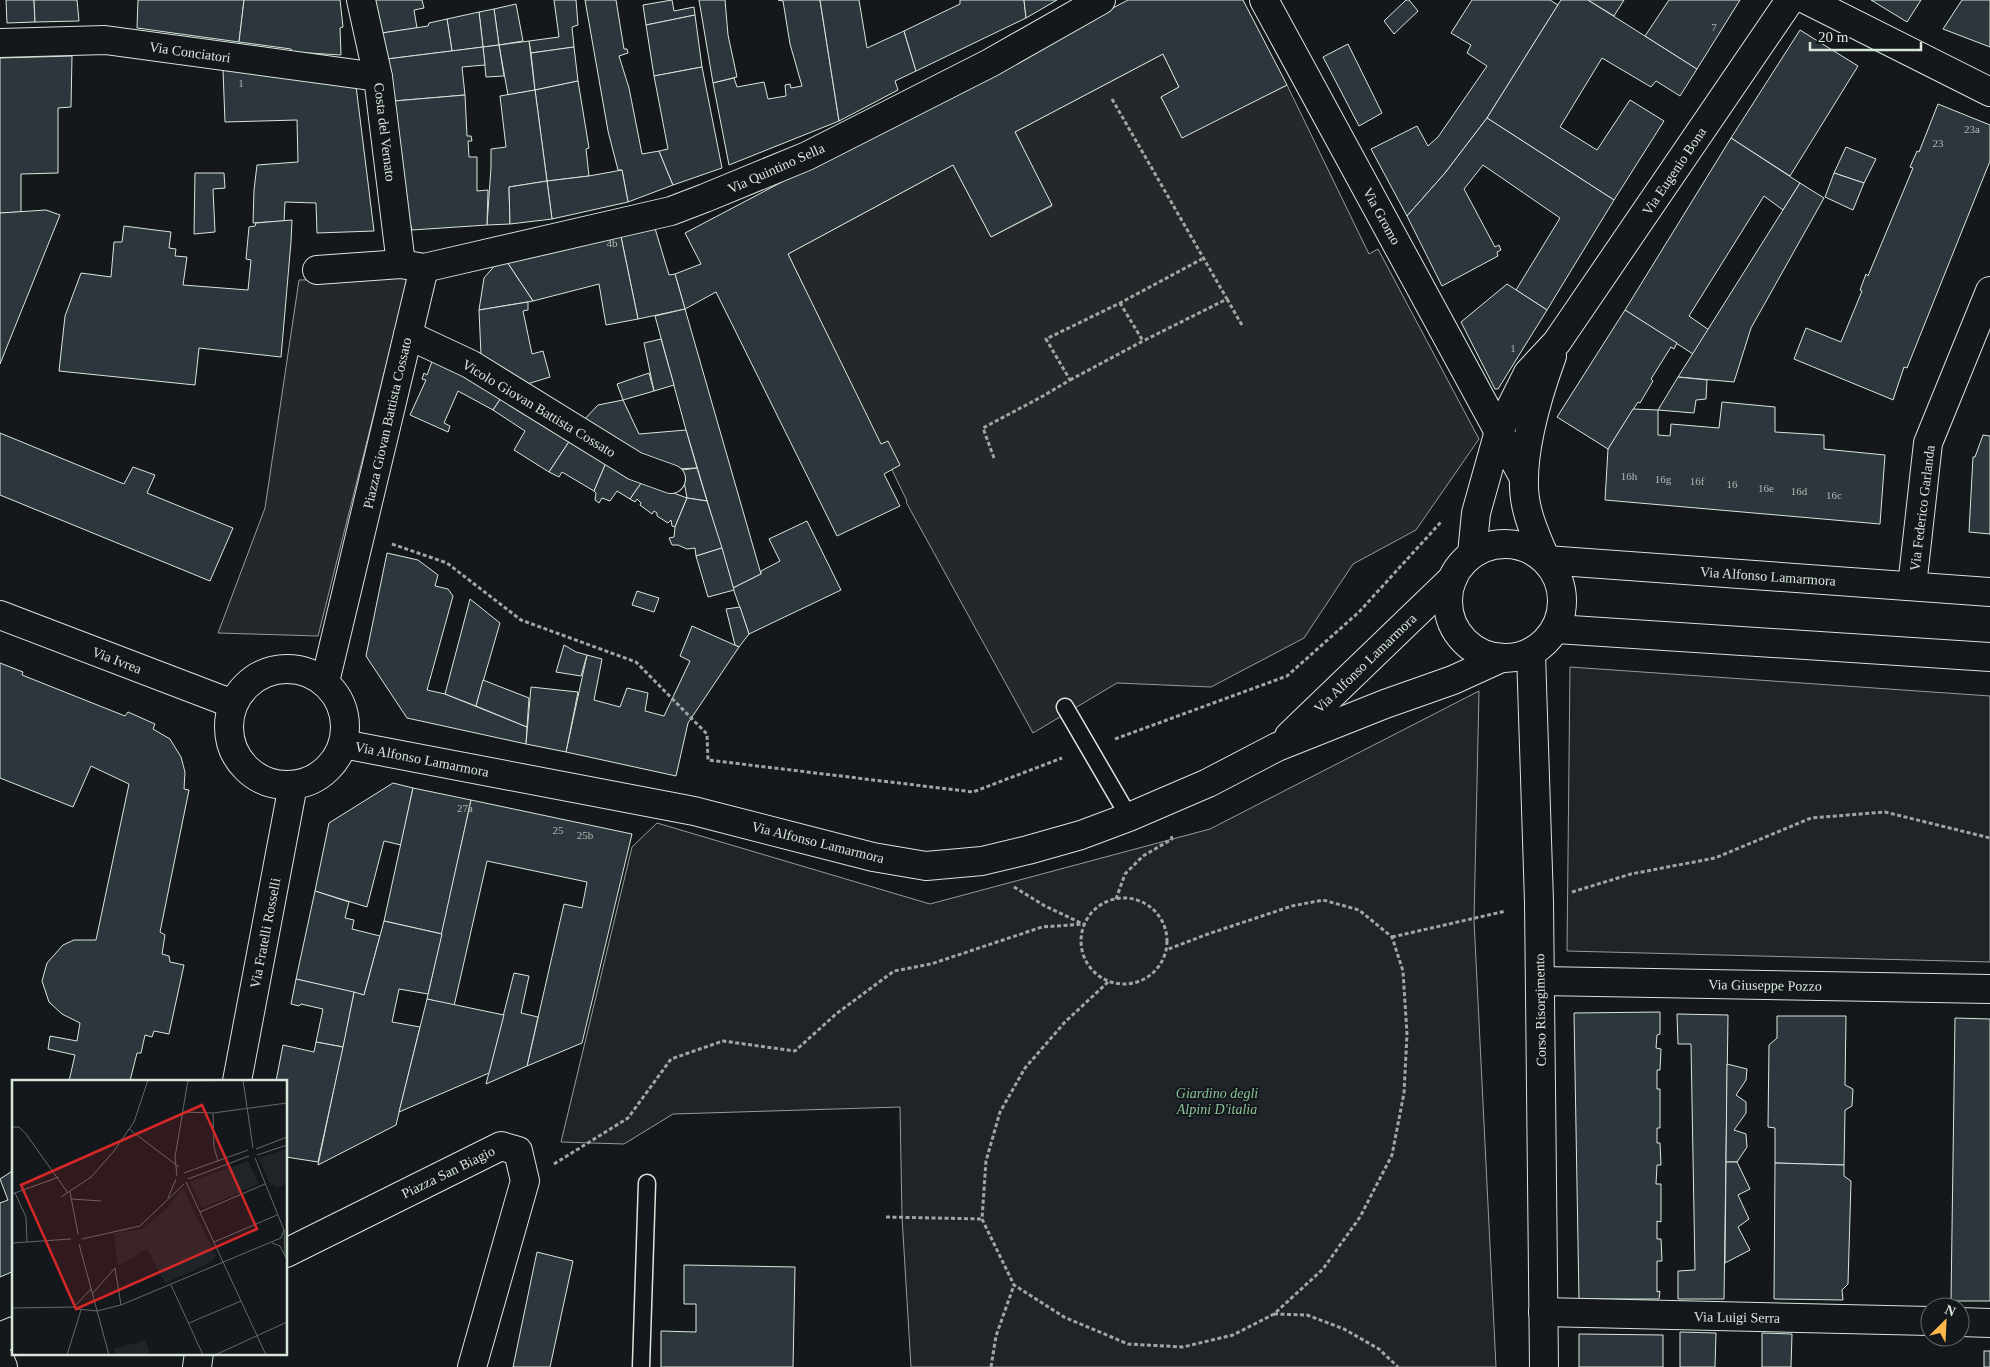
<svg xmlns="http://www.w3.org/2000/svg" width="1990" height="1367" font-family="'Times New Roman',serif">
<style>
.green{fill:#202428;stroke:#939e99}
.parking{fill:#24282b;stroke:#939e99}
.building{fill:#2c363c;stroke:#d8e6dc}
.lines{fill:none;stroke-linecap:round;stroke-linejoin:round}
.lane-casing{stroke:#d8e6dc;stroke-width:19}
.street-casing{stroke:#d8e6dc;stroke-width:30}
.secondary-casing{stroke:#d8e6dc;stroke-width:30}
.path{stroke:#9da8a2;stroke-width:3;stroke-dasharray:4 2.5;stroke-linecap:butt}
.lane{stroke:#14181c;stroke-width:16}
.street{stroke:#14181c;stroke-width:28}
.secondary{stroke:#14181c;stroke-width:28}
.labels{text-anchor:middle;stroke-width:4;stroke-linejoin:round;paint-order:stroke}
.number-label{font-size:11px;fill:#adbab4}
.street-label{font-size:14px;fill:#d8e6dc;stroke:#14181c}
.park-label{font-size:14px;font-style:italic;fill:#8ac095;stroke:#14181c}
.inset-road{fill:none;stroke:#626a69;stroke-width:1}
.view{fill:#d62828;fill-opacity:0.15;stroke:#d62828;stroke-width:2.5}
.inset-edge{fill:none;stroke:#d8e6dc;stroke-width:2.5}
</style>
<rect width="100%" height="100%" fill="#14181c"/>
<g class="green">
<polygon points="1570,667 1990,696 1990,962 1567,951"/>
<polygon points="1479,691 1474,920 1496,1367 911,1367 902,1217 900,1107 673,1114 624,1144 561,1142 632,847 657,823 930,904 1210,829"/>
</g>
<g class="parking">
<polygon points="1163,54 1179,87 1161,97 1182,137 1287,85 1369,254 1378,249 1479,439 1416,530 1353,564 1304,638 1211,687 1117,683 1033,733 906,502 907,501 788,254 953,165 991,237 1052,206 1015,132"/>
<polygon points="408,278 318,636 218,633 265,508 299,280"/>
</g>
<g class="building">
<polygon points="6,0 34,0 35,22 7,23"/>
<polygon points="34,0 77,0 79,21 35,22"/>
<polygon points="138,0 244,0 239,42 137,28"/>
<polygon points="244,0 340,0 343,27 340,28 341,55 292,52 291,49 239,42"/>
<polygon points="374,0 422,0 424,8 414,10 417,28 382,33"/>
<polygon points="554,0 576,0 578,25 572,27 574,47 531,53 529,41 559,37"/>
<polygon points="585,0 616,0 624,49 627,49 628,53 619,56 629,88 642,154 659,151 673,185 628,202 622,170 618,170 608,131"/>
<polygon points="672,0 674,11 694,7 695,15 646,25 643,5"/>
<polygon points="699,0 725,0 728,35 737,77 713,83"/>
<polygon points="778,0 820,0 839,121 729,165 713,83 734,78 737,87 764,82 768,99 786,96 785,85 790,84 791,88 802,86 790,44 783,1"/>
<polygon points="820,0 859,0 867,48 904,31 916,71 895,81 898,90 839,121"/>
<polygon points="960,0 1024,0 1026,18 916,71 904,31 960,4"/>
<polygon points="1024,0 1057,0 1026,18"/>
<polygon points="1128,0 1243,0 1287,85 1182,138 1161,97 1179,87 1163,54 1015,132 1052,205 991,237 953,165 788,254 881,444 888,441 900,465 884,474 900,506 837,536 716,292 685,309 675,274 701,264 685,233"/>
<polygon points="1406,0 1409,0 1418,11 1394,34 1384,21"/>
<polygon points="1472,0 1550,0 1558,5 1487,118 1445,173 1407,216 1371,149 1417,126 1428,146 1438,137 1487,66 1467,53 1471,45 1451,33"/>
<polygon points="1561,0 1588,0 1697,69 1680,96 1656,81 1651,87 1602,58 1560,127 1597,150 1630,100 1664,121 1614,200 1487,118"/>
<polygon points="1588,0 1624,0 1614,16"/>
<polygon points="1669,0 1740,0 1697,69 1645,36"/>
<polygon points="1871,0 1921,0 1907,22"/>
<polygon points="1962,0 1990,0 1990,47 1943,29"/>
<polygon points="516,4 523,41 499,45 494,9"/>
<polygon points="494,9 499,45 483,47 479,12"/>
<polygon points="479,12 483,47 452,51 447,19"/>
<polygon points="695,15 702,67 654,76 646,25"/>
<polygon points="447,19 452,51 387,59 382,33 428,26 429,23"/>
<polygon points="1800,30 1858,66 1790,176 1731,138"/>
<polygon points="529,41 535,90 508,95 499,45"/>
<polygon points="1348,44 1382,113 1359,126 1323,57"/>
<polygon points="499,45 504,76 486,77 483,47"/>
<polygon points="483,47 485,65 462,67 465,95 394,101 387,59"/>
<polygon points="574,47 578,81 535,90 531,53"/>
<polygon points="72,56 71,107 58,108 58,173 21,174 21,212 0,213 0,58"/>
<polygon points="702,67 722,168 673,185 659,151 668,149 654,76"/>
<polygon points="223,70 356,86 374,231 317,233 316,203 285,202 284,221 253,223 254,190 257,165 298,162 297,120 225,122"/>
<polygon points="578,81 589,148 586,149 589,176 547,181 535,90"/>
<polygon points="535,90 547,181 509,187 510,224 487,225 491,167 491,149 506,147 500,96"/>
<polygon points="465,95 467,136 471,136 472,141 468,141 469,157 477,157 477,191 488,190 487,225 412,230 402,193 394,101"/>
<polygon points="1938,104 1990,125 1990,161 1907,368 1904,367 1893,400 1891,399 1794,359 1806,328 1841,342 1862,291 1860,290 1866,274 1868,276 1913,168 1910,167 1917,151 1919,152"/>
<polygon points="1487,118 1614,200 1547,310 1516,290 1560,218 1483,165 1464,189 1495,247 1499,245 1501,250 1497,252 1498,256 1442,286 1407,216 1445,173"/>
<polygon points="1731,138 1800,183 1783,210 1764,196 1689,316 1709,330 1693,354 1625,310"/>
<polygon points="1846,147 1876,159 1864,183 1834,173"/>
<polygon points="622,170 628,202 552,219 547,181 589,176"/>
<polygon points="195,173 224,173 225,188 213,189 215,232 194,234"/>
<polygon points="1834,173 1864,183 1853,210 1825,197"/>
<polygon points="547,181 552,219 510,224 509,187"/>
<polygon points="1800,183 1824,198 1751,328 1734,382 1678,377"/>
<polygon points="46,210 60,215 0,364 0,213"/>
<polygon points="292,220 291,242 281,357 199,348 195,385 59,371 65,316 81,273 111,277 114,242 122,242 124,226 171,232 169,248 176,249 175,256 187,257 183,285 248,290 251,260 246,259 249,227 255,226 256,223"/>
<polygon points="654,225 669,275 675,274 685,309 638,319 620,232"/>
<polygon points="620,232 638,319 606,325 599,284 533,301 503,256"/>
<polygon points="503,256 533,301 479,310 484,278"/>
<polygon points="1507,284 1547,310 1498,389 1495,389 1461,322"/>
<polygon points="528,302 528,310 523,311 532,354 543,351 550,377 524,385 481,355 479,310"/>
<polygon points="685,309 761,574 733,588 686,430 655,316"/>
<polygon points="1625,310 1677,343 1674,349 1671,347 1651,379 1653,381 1640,403 1638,402 1608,449 1557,417"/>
<polygon points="661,339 674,385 654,391 644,343"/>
<polygon points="434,356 507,389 493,410 458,391 444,423 450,426 448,432 410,415 426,380 422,379 424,373 427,375"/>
<polygon points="649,373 654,391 623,400 617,384"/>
<polygon points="1678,377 1707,380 1706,399 1696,400 1694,413 1658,410"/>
<polygon points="507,389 574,434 549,472 514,450 525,431 493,410"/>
<polygon points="623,400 639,434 686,430 697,468 655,470 581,423 598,405"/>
<polygon points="1722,402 1775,407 1775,432 1824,435 1824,449 1885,455 1880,524 1605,500 1608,449 1633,409 1658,410 1658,435 1670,436 1671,424 1719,428"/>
<polygon points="0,433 124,484 133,467 155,475 147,493 233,528 210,581 0,495"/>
<polygon points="574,434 608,458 594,491 562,472 559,477 549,472"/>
<polygon points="1983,435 1990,436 1990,534 1969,532 1973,457 1975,457"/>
<polygon points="608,458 644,479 630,499 617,491 610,501 602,498 599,503 595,500 596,493 594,491"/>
<polygon points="697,468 707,501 687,498 682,470"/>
<polygon points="644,479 660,488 687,498 675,527 672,526 671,520 668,523 657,516 657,513 654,511 652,514 640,505 641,503 637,499 635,502 630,499"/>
<polygon points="687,498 707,501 722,548 696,556 695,548 687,549 678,545 672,545 669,538 674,537 675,527"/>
<polygon points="807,521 841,590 749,634 733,588 761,574 761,571 780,561 769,539"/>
<polygon points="722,548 734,590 708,597 696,556"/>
<polygon points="387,553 418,560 438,575 435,586 448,589 453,596 427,690 445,694 527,727 526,744 407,718 366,656"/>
<polygon points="637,591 659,598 654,612 632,605"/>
<polygon points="470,599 500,623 476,706 445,694"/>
<polygon points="740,607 749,634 739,647 735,645 726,609"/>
<polygon points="692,626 739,647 688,723 676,776 566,752 587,655 602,659 594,700 620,707 627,688 648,693 645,711 664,716 690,661 680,656"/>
<polygon points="564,645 576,652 587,655 581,676 556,672"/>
<polygon points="0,663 23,672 22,675 125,716 128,712 155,724 153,729 170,739 181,757 185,772 184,789 189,790 160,932 165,935 162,954 169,956 170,962 184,965 169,1034 154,1031 152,1037 145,1035 141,1053 137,1053 130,1081 69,1081 75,1055 48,1049 50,1036 77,1041 80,1023 62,1014 49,1002 42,981 47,963 63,945 74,940 96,940 129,784 91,766 73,807 0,778"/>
<polygon points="483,680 529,698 527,727 476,706"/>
<polygon points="531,687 578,692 566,752 526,744"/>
<polygon points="393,783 413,788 401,845 384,841 367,907 315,891 329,823"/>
<polygon points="413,788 471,800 442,934 384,921"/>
<polygon points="471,800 632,834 582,1043 527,1066 564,904 582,908 587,882 487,861 454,1006 427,999"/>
<polygon points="315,891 349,902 345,918 354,920 352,929 380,936 364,995 296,979"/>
<polygon points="384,921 442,934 428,994 399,989 392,1022 420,1027 396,1125 318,1165 354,992 364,995"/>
<polygon points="514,973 529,976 521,1013 538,1017 527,1066 486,1084"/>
<polygon points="296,979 354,992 343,1047 316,1042 323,1009 301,1004 299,1006 291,1004"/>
<polygon points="427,999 504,1015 489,1073 399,1112"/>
<polygon points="1660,1012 1660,1034 1657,1035 1656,1048 1661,1049 1660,1070 1657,1070 1657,1089 1660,1089 1660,1128 1657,1128 1657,1143 1660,1143 1661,1165 1657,1165 1656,1184 1661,1184 1661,1222 1657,1221 1657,1239 1661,1239 1662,1261 1657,1261 1657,1292 1660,1291 1659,1299 1579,1299 1574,1013"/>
<polygon points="1677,1014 1728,1015 1724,1299 1678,1299 1678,1271 1695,1270 1691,1044 1678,1044"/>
<polygon points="1777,1016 1846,1016 1845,1085 1853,1089 1852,1106 1845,1110 1844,1165 1775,1163 1775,1128 1768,1127 1769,1045 1777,1038"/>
<polygon points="1955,1018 1990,1019 1990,1301 1951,1301"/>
<polygon points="316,1042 343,1047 318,1162 286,1157 286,1081 276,1081 283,1045 314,1052"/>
<polygon points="1727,1064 1747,1069 1746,1080 1736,1095 1746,1102 1746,1113 1734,1130 1746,1134 1747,1147 1737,1162 1726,1162"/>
<polygon points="1726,1162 1737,1162 1750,1189 1738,1195 1749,1219 1738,1227 1750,1250 1725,1263"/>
<polygon points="1775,1163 1844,1165 1844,1176 1851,1181 1848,1284 1842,1290 1843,1300 1774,1299"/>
<polygon points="14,1170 14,1271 0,1277 0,1203 8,1200 0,1179"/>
<polygon points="537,1252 573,1261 550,1367 513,1367"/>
<polygon points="684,1265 795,1267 793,1367 661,1367 661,1331 696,1332 696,1304 684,1304"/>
<polygon points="1680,1332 1716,1333 1715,1367 1680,1367"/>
<polygon points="1762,1333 1792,1334 1791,1367 1762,1367"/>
<polygon points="1579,1334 1663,1335 1663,1367 1579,1367"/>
<rect x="1984" y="1351" width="6" height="16"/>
</g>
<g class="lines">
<defs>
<g id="lane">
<polyline points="1065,707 1129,817"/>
<polyline points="641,1367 647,1183"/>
</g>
<g id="street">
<polyline points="361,0 378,77 401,264"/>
<polyline points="1264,0 1524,478"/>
<polyline points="1807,0 1990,92"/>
<polyline points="0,43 105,40 378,77"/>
<polyline points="317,270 401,264 424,268 671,211 705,198 807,156 990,63 1101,0"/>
<polyline points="408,335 470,364 635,466 671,479"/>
<polyline points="1472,554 1476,513 1499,431 1528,373 1557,342 1790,0"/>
<path d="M1546,560C1539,543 1531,527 1527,509C1516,466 1537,397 1552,356"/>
<polyline points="1912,586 1928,443 1990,291"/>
<polyline points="1531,653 1539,902 1544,1367"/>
<polyline points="325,682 424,268"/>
<polyline points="1540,981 1990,989"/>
<polyline points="286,1253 501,1146 518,1151 525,1181 472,1367"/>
<polyline points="1543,1312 1930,1321"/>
<polyline points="1960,1322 1990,1323"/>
<polyline points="0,1340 4,1335 14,1331"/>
<polyline points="0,1360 3,1367"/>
</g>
<g id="secondary">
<circle cx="1505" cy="601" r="57"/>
<polyline points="1546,560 1990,592"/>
<polyline points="0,615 233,704"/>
<polyline points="1556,629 1990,657"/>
<circle cx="287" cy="727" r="58"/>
<polyline points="1289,736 1453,578"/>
<polyline points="343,744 694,811 873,857 926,866 982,861 1028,850 1081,835 1129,817 1208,783 1277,747 1385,704 1453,680 1499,659"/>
<polyline points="237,1081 293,785"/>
<polyline points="197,1367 199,1353"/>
</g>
</defs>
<use href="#lane" class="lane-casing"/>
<use href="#street" class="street-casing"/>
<use href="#secondary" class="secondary-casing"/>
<g class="path">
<polyline points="1112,99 1227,299 1143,341"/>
<polyline points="1227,299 1243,327"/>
<polyline points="1070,380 1143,341 1120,303"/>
<polyline points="994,458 983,428 1043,396 1070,380 1046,339 1120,303 1202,259"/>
<polyline points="392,544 447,563 521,620 636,662 707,734 708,760 973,792 1062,758"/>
<polyline points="1115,739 1287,676 1359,612 1441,522"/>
<polyline points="1014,887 1045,906 1083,924"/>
<polyline points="1572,892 1631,874 1715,858 1811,818 1885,812 1990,838"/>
<circle cx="1124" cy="941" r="43"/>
<polyline points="1116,899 1125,874 1143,856 1172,839 1171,836"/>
<polyline points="1392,937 1506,911"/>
<polyline points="1108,982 1065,1022 1025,1068 1000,1112 986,1161 982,1219 1014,1285 1064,1317 1128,1344 1183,1347 1233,1335 1274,1314 1323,1269 1360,1217 1392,1155 1404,1093 1407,1034 1403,971 1392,937 1359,910 1323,900 1292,906 1208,934 1166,950"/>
<polyline points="554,1164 628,1118 671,1059 723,1041 795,1051 836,1014 894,971 931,964 1042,927 1084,924"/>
<polyline points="886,1217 982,1219"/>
<polyline points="1274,1314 1307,1315 1344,1329 1379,1349 1398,1367"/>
<polyline points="991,1367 996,1336 1014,1285"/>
</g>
<use href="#lane" class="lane"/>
<use href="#street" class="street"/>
<use href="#secondary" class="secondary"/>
</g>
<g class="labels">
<g class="number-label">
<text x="1714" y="31">7</text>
<text x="241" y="87">1</text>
<text x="1972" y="133">23a</text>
<text x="1938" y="147">23</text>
<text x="612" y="247">4b</text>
<text x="1513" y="352">1</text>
<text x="1629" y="480">16h</text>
<text x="1663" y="483">16g</text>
<text x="1697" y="485">16f</text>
<text x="1732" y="488">16</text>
<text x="1766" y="492">16e</text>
<text x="1799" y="495">16d</text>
<text x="1834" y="499">16c</text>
<text x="465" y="812">27a</text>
<text x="558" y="834">25</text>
<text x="585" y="839">25b</text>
</g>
<g class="street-label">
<text transform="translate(190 52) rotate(8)" y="5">Via Conciatori</text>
<text transform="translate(385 132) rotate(83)" y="5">Costa del Vernato</text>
<text transform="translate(776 168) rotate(-24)" y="5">Via Quintino Sella</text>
<text transform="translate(1674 171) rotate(-56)" y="5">Via Eugenio Bona</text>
<text transform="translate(1382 216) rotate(61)" y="5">Via Gromo</text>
<text transform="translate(539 408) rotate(31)" y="5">Vicolo Giovan Battista Cossato</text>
<text transform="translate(387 423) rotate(-77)" y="5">Piazza Giovan Battista Cossato</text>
<text transform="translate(1922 508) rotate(-83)" y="5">Via Federico Garlanda</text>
<text transform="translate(1768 576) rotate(4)" y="5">Via Alfonso Lamarmora</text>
<text transform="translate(117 660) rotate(21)" y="5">Via Ivrea</text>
<text transform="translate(1365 663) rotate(-44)" y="5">Via Alfonso Lamarmora</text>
<text transform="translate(422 759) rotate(11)" y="5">Via Alfonso Lamarmora</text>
<text transform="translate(818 842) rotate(14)" y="5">Via Alfonso Lamarmora</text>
<text transform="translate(265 933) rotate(-79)" y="5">Via Fratelli Rosselli</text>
<text transform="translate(1765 985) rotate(1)" y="5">Via Giuseppe Pozzo</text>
<text transform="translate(1540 1010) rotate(-91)" y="5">Corso Risorgimento</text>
<text transform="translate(448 1172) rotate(-26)" y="5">Piazza San Biagio</text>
<text transform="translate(1737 1317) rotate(1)" y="5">Via Luigi Serra</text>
</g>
<g class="park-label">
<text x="1217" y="1098">Giardino degli<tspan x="1217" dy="16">Alpini D'italia</tspan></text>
</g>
</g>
<g transform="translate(12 1080)">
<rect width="275" height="275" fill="#14181c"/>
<path d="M275,69V104L264,108L262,104L259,106L246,78ZM236,81L247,104L190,128L178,102ZM171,108L204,176L200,182L153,203L135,169L106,186L102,153L130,149L152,131ZM134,260L138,275H104L102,269Z" fill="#202428"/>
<path class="inset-road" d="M231,0L241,68M176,1L235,0M172,32L201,33L275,23M201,33L202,67L206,81M0,47H7L14,54L56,113M117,49L167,87M244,69L275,57M245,75L275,65M243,78L272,150L273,176M172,93L236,70M165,96L163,77L176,0M176,99L237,76M174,102L254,275M58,112L66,154M3,113L14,137L15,162M0,114L47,97M49,117L79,97L102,71L122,42L136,0M156,118L164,99M60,119L89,121M188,132L253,104M70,159L128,146L172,104M202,162L265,135M0,163L59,159M260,163L268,166L275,180M67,164L97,275M159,205L191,275M79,209L63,226L65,229L85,231L109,225L264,160L269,158L272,150M80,214L103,188L109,225M1,228L63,227M177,243L229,221M55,275L69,230M203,275L275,242"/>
<path class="view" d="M190,25L245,149L64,229L9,105Z"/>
<rect width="275" height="275" class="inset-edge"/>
</g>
<g transform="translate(1945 1322) rotate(24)"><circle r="24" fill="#14181c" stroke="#626a69"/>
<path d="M0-4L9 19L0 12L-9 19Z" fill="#ffb74d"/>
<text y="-8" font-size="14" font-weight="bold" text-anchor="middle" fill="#d8e6dc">N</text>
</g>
<path d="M1810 42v8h111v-8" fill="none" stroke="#d8e6dc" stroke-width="2.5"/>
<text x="1818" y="42" font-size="15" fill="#d8e6dc" stroke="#14181c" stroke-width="4" paint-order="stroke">20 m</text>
</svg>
